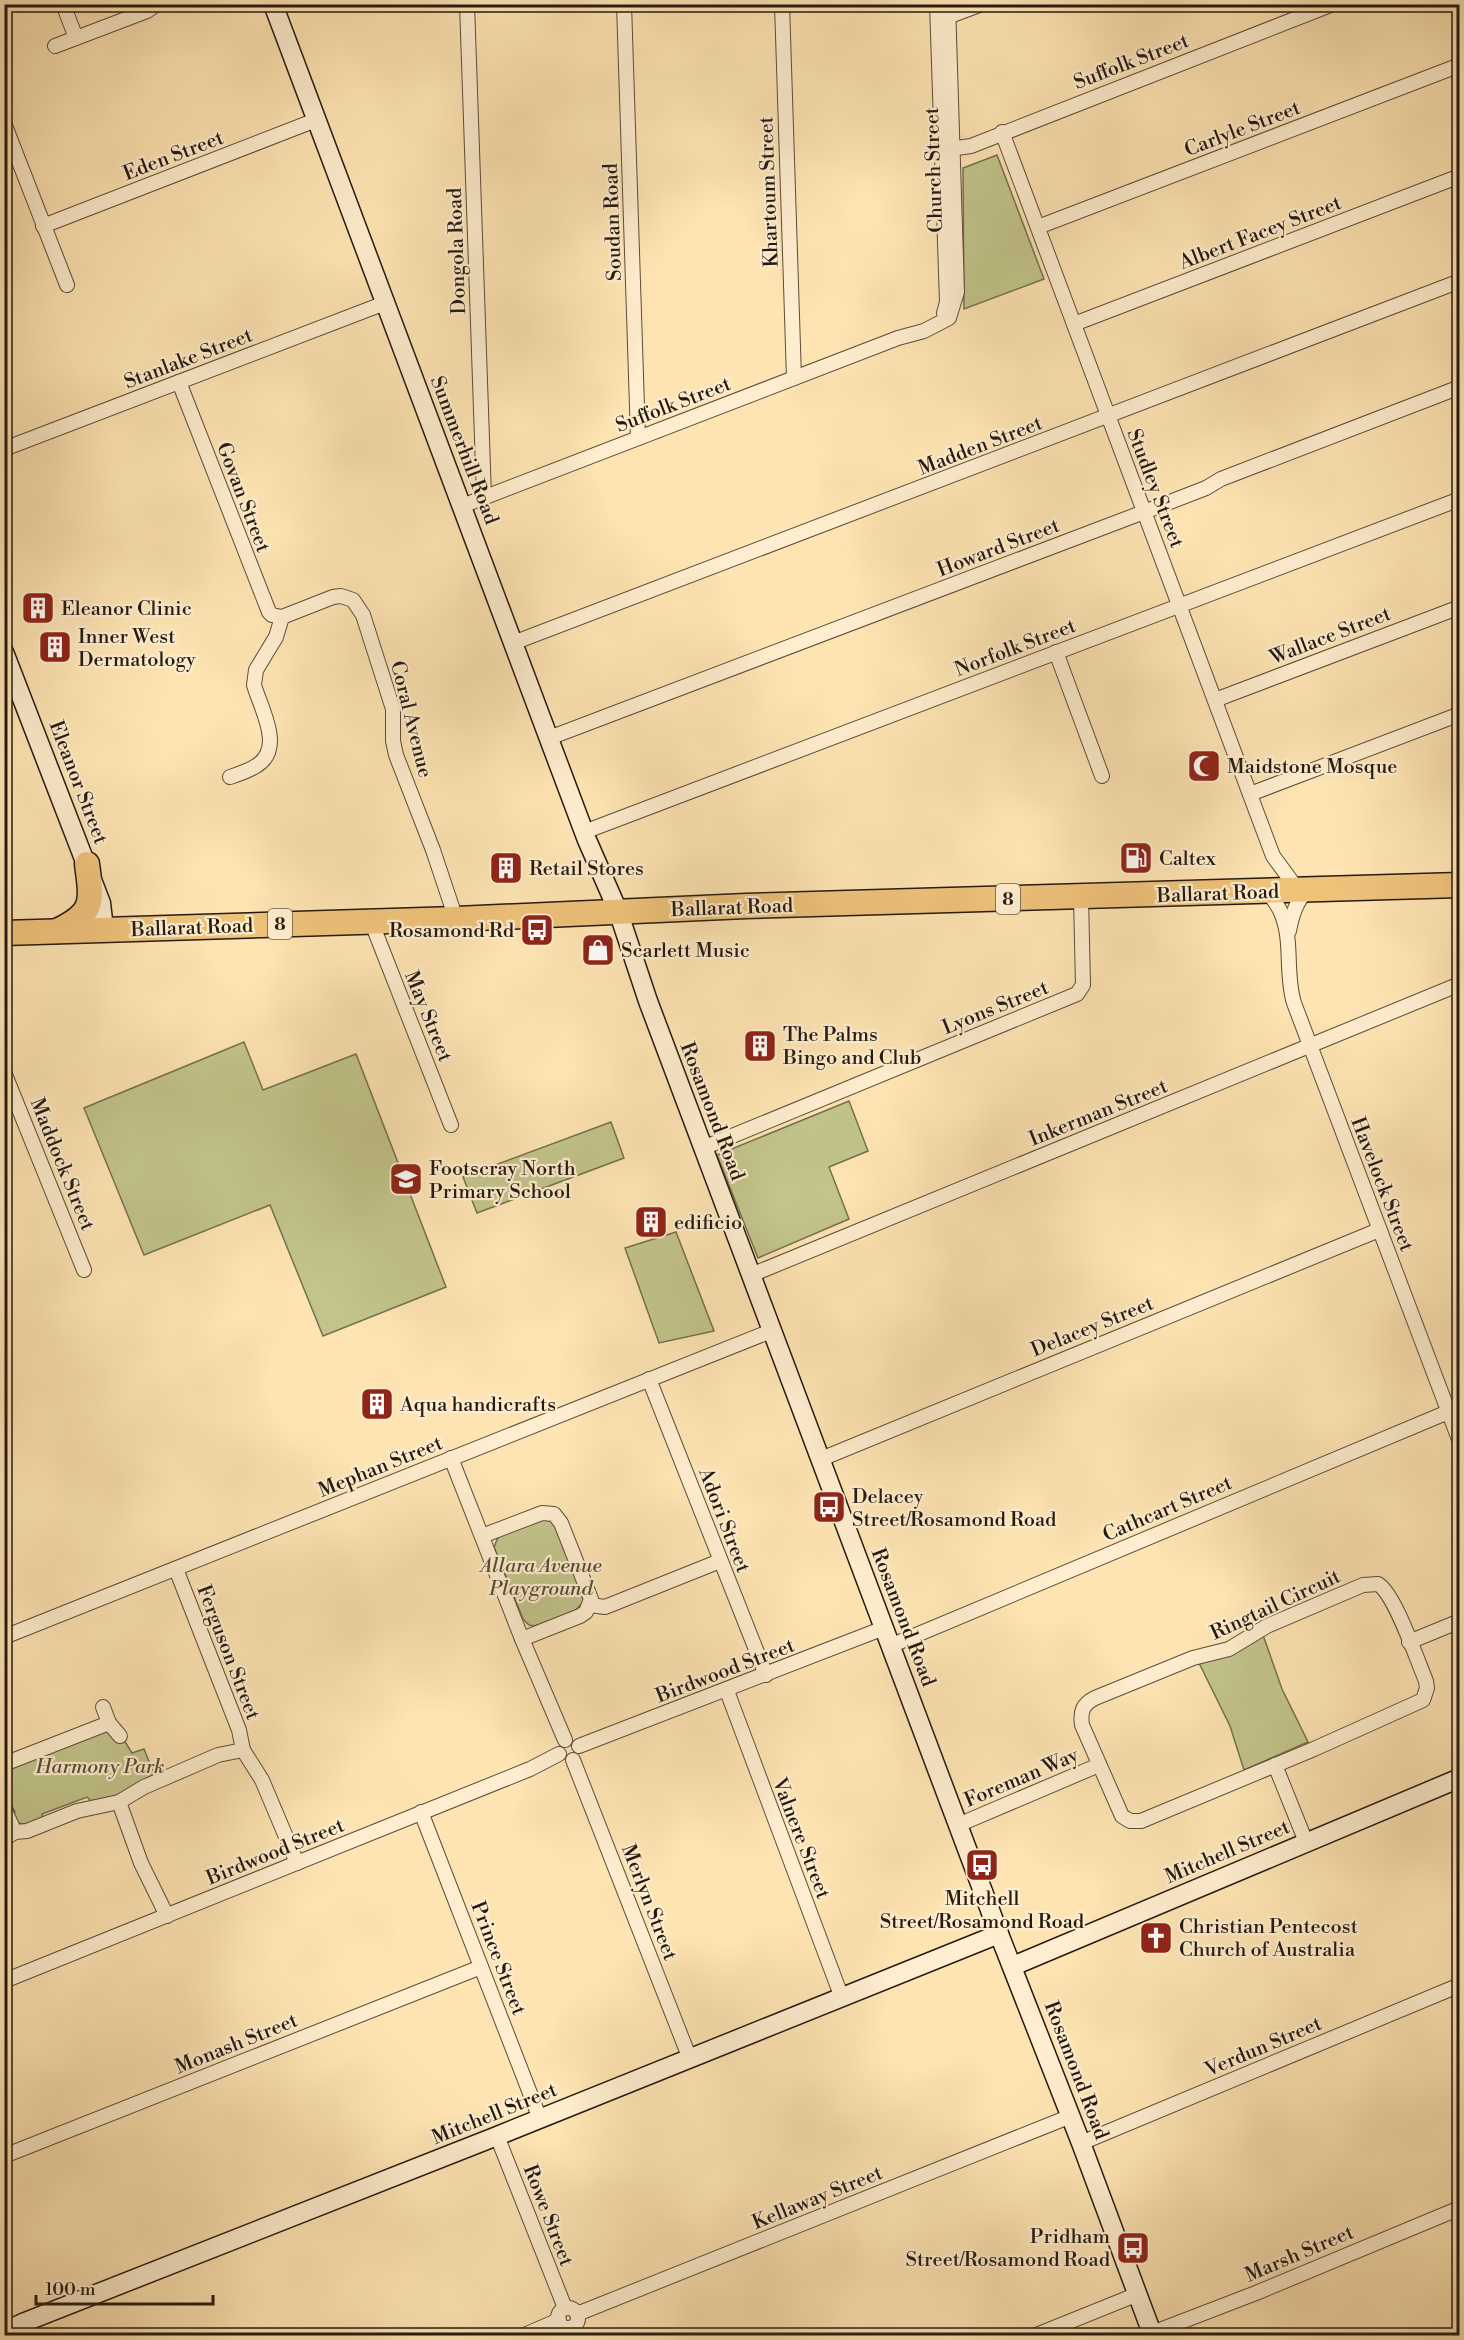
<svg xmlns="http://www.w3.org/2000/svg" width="1464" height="2340" font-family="'Libre Bodoni',serif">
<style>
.green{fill:#c2c48b;stroke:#746f4e;stroke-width:1.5}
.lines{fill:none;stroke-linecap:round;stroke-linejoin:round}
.street-casing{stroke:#5b4c39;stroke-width:16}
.secondary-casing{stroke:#251a10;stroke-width:21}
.highway-casing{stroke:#251a10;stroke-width:27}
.street{stroke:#feedce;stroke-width:14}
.secondary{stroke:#feedce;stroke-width:18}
.highway{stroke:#efc27a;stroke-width:24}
.tram{stroke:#251a10;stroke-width:1.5}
.labels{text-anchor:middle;stroke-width:4.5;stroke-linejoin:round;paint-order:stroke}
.shield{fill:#feedce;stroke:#665949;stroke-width:1.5}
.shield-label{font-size:18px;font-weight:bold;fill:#251a10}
.street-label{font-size:20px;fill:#251a10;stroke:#feedce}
.poi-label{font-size:20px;fill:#251a10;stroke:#feedce;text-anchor:start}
.park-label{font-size:20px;font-style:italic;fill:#544d35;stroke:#feedce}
</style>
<rect width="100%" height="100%" fill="#fee4b3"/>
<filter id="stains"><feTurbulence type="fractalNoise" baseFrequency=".00333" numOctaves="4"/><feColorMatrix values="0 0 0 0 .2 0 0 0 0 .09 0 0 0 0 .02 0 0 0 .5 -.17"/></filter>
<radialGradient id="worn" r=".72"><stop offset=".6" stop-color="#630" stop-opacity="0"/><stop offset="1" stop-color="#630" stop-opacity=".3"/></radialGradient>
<g class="green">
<polygon points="997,155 1044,279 964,309 963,168"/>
<polygon points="244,1042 263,1090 356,1054 446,1287 323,1336 270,1205 144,1255 84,1108"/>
<polygon points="849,1101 868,1151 829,1167 849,1219 758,1258 717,1155"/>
<polygon points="611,1122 624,1158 477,1213 463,1177"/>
<polygon points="676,1232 714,1331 659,1343 625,1248"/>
<polygon points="541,1517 554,1523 584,1596 584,1601 575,1611 535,1626 529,1625 523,1619 494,1547 499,1535"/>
<polygon points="1263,1635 1282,1689 1308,1742 1244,1770 1230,1726 1198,1661"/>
<polygon points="108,1729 124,1740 132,1753 144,1749 154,1774 115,1797 91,1801 87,1797 42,1814 43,1820 29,1825 17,1823 12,1815 15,1812 5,1792 5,1771"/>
</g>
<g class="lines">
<defs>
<g id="street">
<polyline points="63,4 76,38"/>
<polyline points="467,4 484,497"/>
<polyline points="624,4 638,438"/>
<polyline points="782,4 794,378"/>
<polyline points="937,4 947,302 944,313"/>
<polyline points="942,19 982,4"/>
<polyline points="55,46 147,11 157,4"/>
<polyline points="4,123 67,285"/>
<polyline points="1002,132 1273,856 1298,890"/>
<polyline points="942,150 971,146 1333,4"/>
<polyline points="43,226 316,120"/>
<polyline points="1038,227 1460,65"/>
<polyline points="1074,324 1460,176"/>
<polyline points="179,382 269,612 272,615 282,617 333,597 341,596 353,600 363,615 393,709 393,741 396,755 433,850 456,919"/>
<polyline points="4,449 385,303"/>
<polyline points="462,506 898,338 924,331 949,318 957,292 948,4"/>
<polyline points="513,643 1460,281"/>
<polyline points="1056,652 1102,776"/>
<polyline points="1215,700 1460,607"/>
<polyline points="549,738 1144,512 1206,488 1221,479 1460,387"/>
<path d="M230,777C239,774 248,771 256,766C285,749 261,709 254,685L256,670L276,637L282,617"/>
<polyline points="1250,794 1460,714"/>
<polyline points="584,832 1460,499"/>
<path d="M1267,891C1273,899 1279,906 1282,915C1293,943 1285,974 1294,1003L1460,1442"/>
<polyline points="371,921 451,1125"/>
<path d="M1289,931C1292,915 1296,902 1307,890"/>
<polyline points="4,1072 84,1270"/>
<polyline points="703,1148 1077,994 1083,985 1081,897"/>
<polyline points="751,1275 1460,984"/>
<polyline points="649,1379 766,1675"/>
<polyline points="451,1458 522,1639 565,1740"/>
<polyline points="821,1459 1379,1230"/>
<polyline points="482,1536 542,1513 554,1514 561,1523 591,1599 586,1612 580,1616 522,1639"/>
<polyline points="176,1569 239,1730 243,1750"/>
<path d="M1378,1584C1395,1594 1417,1660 1426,1681L1427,1688L1423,1700L1314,1749L1141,1821H1130L1122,1816L1082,1725C1080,1711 1083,1704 1095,1698L1193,1658L1229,1649L1267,1626L1363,1585Z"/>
<polyline points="590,1605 605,1607 720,1561"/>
<polyline points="4,1637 771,1331"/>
<polyline points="1409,1642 1460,1621"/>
<polyline points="890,1646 1460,1407"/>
<polyline points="727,1691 842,1998"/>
<polyline points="103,1707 109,1723 120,1736"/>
<polyline points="579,1746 884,1628"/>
<polyline points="573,1760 690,2059"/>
<polyline points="4,1764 109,1723"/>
<polyline points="1275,1765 1306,1842"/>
<polyline points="119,1802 141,1863 167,1916"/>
<polyline points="4,1809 15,1832"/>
<polyline points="421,1812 540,2119"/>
<polyline points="958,1825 1099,1765"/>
<polyline points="4,1839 15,1832 27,1831 77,1811 119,1802 144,1787 195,1765 218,1755 243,1750 262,1780 297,1863"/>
<polyline points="4,1981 530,1769 559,1754"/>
<polyline points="497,2136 565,2308"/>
<polyline points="1081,2143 1460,1985"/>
<polyline points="4,2156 481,1967"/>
<circle cx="568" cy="2318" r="10"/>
<polyline points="577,2314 1071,2116"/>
<polyline points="1152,2333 1256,2293 1460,2208"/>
<polyline points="522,2336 559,2320"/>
<polyline points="1034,2336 1138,2294"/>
</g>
<g id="secondary">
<polyline points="273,4 587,840 618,911 648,1001 999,1934 1081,2143 1153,2336"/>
<polyline points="4,652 101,903 104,929"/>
<polyline points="1013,1966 1460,1778"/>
<polyline points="4,2332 25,2322 497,2136 999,1934"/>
</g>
<g id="highway">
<path d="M57,931C95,913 92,902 87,864"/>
<polyline points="4,933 456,919 746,906 1460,885"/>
</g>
</defs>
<use href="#street" class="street-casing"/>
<use href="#secondary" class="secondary-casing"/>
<use href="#highway" class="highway-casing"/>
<use href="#street" class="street"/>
<use href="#secondary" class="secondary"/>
<use href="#highway" class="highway"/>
<polyline class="tram" points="4,2329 7,2336"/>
</g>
<defs>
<symbol id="building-square" viewBox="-11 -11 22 22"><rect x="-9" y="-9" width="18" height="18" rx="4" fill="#8f2418" stroke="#feedce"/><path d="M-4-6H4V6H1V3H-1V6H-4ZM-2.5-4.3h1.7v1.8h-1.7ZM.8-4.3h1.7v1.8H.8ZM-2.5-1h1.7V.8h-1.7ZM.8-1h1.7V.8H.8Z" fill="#fff"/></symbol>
<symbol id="mosque-square" viewBox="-11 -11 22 22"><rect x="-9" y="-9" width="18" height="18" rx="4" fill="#8f2418" stroke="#feedce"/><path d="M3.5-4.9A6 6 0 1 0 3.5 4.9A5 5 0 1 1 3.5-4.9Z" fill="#fff"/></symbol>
<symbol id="fuel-square" viewBox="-11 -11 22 22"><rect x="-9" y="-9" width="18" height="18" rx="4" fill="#8f2418" stroke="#feedce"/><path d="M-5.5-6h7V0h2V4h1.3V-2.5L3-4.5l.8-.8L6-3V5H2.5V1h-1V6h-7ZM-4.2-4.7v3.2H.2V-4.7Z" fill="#fff"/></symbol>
<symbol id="bus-square" viewBox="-11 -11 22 22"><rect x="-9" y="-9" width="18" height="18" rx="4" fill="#8f2418" stroke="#feedce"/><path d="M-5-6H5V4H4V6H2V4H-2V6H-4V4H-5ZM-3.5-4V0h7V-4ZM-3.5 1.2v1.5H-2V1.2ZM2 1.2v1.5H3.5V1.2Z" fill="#fff"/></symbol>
<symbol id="shop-square" viewBox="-11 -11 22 22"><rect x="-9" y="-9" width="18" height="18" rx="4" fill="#8f2418" stroke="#feedce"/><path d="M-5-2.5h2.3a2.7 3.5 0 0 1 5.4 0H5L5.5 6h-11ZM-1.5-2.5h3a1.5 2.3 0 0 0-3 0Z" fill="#fff"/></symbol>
<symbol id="school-square" viewBox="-11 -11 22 22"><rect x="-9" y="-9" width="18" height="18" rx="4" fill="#8f2418" stroke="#feedce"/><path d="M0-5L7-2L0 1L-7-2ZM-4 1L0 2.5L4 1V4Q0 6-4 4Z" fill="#fff"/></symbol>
<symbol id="church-square" viewBox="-11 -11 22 22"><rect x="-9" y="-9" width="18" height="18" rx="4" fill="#8f2418" stroke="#feedce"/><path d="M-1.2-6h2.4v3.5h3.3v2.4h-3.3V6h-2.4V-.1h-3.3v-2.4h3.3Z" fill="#fff"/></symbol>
</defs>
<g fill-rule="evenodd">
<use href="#building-square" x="19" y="589" width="38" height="38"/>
<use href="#building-square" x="36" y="628" width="38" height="38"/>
<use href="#mosque-square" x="1185" y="747" width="38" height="38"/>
<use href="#fuel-square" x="1117" y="839" width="38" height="38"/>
<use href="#building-square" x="487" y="849" width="38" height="38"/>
<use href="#bus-square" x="518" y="911" width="38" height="38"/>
<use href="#shop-square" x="579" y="931" width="38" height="38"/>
<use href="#building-square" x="741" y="1027" width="38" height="38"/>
<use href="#school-square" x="387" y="1160" width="38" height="38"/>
<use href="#building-square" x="632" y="1203" width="38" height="38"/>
<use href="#building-square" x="358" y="1385" width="38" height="38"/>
<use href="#bus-square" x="810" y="1488" width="38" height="38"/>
<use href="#bus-square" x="963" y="1846" width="38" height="38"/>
<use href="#church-square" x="1137" y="1919" width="38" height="38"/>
<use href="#bus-square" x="1114" y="2229" width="38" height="38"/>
</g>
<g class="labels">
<g class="shield">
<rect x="996" y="884" width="24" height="30" rx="4.5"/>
<rect x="268" y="909" width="24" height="30" rx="4.5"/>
</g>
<g class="shield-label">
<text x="1008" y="905">8</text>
<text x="280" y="930">8</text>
</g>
<g class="street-label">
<text transform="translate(1131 61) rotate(-21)" y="7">Suffolk Street</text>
<text transform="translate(1242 128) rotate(-21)" y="7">Carlyle Street</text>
<text transform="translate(173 155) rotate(-21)" y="7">Eden Street</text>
<text transform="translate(933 170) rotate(-92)" y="7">Church Street</text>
<text transform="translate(768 192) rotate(-92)" y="7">Khartoum Street</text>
<text transform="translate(612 222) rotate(-92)" y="7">Soudan Road</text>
<text transform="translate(1260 232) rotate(-21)" y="7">Albert Facey Street</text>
<text transform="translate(456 251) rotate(-92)" y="7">Dongola Road</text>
<text transform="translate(188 358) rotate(-21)" y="7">Stanlake Street</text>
<text transform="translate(673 404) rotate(-21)" y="7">Suffolk Street</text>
<text transform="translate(980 445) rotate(-21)" y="7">Madden Street</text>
<text transform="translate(465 450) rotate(69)" y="7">Summerhill Road</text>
<text transform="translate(1156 488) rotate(69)" y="7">Studley Street</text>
<text transform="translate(244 497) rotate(69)" y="7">Govan Street</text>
<text transform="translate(998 547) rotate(-21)" y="7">Howard Street</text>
<text transform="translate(1330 635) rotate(-21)" y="7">Wallace Street</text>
<text transform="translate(1015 647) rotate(-21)" y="7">Norfolk Street</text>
<text transform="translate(412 719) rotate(76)" y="7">Coral Avenue</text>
<text transform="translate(79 782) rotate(69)" y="7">Eleanor Street</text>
<text transform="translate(1218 893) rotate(-2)" y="7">Ballarat Road</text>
<text transform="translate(732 907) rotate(-2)" y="7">Ballarat Road</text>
<text transform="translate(192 927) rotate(-2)" y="7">Ballarat Road</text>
<text transform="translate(995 1007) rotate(-22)" y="7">Lyons Street</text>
<text transform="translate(429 1016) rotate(68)" y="7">May Street</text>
<text transform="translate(713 1111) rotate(69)" y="7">Rosamond Road</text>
<text transform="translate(1098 1112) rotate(-22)" y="7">Inkerman Street</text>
<text transform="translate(63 1164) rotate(68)" y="7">Maddock Street</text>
<text transform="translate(1383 1184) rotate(69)" y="7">Havelock Street</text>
<text transform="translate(1092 1326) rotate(-22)" y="7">Delacey Street</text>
<text transform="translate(380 1466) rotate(-22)" y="7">Mephan Street</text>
<text transform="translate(1167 1508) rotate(-23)" y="7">Cathcart Street</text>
<text transform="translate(725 1520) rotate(69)" y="7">Adori Street</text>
<text transform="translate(1275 1604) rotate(-25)" y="7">Ringtail Circuit</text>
<text transform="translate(904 1617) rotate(69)" y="7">Rosamond Road</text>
<text transform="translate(229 1652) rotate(69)" y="7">Ferguson Street</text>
<text transform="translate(725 1670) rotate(-21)" y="7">Birdwood Street</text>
<text transform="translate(1021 1777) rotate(-23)" y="7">Foreman Way</text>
<text transform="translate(802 1838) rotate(69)" y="7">Valnere Street</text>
<text transform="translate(275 1851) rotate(-22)" y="7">Birdwood Street</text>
<text transform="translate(1227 1851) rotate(-23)" y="7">Mitchell Street</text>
<text transform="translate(650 1902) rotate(69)" y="7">Merlyn Street</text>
<text transform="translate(499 1958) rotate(69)" y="7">Prince Street</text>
<text transform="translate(236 2043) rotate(-22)" y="7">Monash Street</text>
<text transform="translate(1263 2046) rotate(-23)" y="7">Verdun Street</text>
<text transform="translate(1077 2070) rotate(69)" y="7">Rosamond Road</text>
<text transform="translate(494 2113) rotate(-22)" y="7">Mitchell Street</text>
<text transform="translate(817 2197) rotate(-22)" y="7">Kellaway Street</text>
<text transform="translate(549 2215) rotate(69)" y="7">Rowe Street</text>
<text transform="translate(1299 2253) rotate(-23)" y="7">Marsh Street</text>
</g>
<g class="poi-label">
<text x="61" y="615">Eleanor Clinic</text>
<text x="78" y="643">Inner West<tspan x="78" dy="23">Dermatology</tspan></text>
<text x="1227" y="773">Maidstone Mosque</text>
<text x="1159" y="865">Caltex</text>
<text x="529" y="875">Retail Stores</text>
<text x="514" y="937" text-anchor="end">Rosamond Rd</text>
<text x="621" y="957">Scarlett Music</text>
<text x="783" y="1041">The Palms<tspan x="783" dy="23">Bingo and Club</tspan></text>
<text x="429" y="1175">Footscray North<tspan x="429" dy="23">Primary School</tspan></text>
<text x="674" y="1229">edificio</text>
<text x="400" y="1411">Aqua handicrafts</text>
<text x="852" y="1503">Delacey<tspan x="852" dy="23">Street/Rosamond Road</tspan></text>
<text x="982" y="1905" text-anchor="middle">Mitchell<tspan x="982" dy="23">Street/Rosamond Road</tspan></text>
<text x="1179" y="1933">Christian Pentecost<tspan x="1179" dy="23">Church of Australia</tspan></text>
<text x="1110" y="2243" text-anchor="end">Pridham<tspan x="1110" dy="23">Street/Rosamond Road</tspan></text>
</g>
<g class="park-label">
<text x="541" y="1572">Allara Avenue<tspan x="541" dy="23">Playground</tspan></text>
<text x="100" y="1773">Harmony Park</text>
</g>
</g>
<rect width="1464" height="2340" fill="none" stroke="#fee4b3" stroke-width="24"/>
<rect x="6" y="6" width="1452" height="2328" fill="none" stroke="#251a10" stroke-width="3"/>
<rect x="12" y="12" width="1440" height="2316" fill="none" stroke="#251a10" stroke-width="1.5"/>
<path d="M36 2295v9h177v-9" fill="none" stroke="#251a10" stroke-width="3"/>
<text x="45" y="2295" font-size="18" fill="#251a10" stroke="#feedce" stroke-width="4.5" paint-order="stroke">100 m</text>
<rect width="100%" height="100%" filter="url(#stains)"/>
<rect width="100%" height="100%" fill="url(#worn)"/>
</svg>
